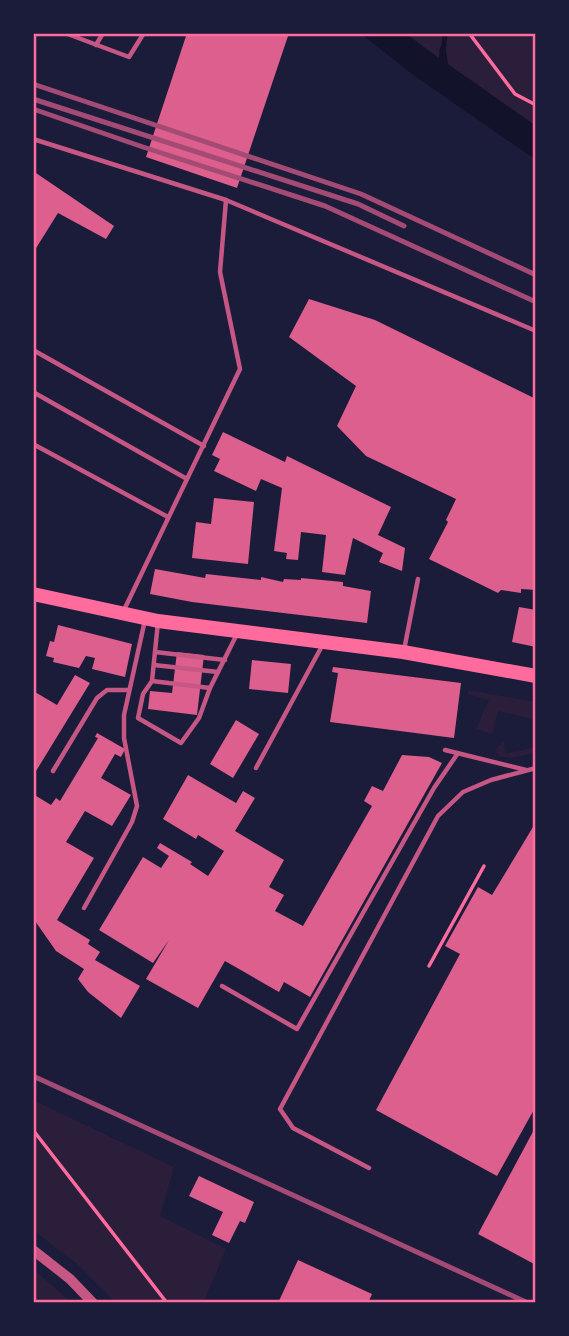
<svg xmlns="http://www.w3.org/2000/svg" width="569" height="1336" font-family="Karla,sans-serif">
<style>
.green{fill:#2a1e3b}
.water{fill:#12122b}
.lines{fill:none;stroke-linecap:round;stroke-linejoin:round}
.stream{stroke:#12122b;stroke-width:5}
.building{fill:#dd5f8e}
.path{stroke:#ff6b9d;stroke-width:3.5}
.service{stroke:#c65784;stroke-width:4.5}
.tertiary{stroke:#c65784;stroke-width:10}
.primary{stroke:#ff6b9d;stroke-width:14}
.rail{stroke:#a44b75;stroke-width:5}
.neatline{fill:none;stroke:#ff6b9d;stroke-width:2.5}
</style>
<rect width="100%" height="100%" fill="#1b1b3a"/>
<g class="green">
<polygon points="405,33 536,33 536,126 447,64 446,52 441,48 439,59"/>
<polygon points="468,690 536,702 536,722 533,719 498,711 492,734 476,729 489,700 468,694"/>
<polygon points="504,741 505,754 536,747 536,753 512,758 500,757 495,750"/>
<polygon points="33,1100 174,1167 160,1216 226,1249 205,1299 194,1303 117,1303 77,1264 33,1230"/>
<polygon points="33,1269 72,1303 33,1303"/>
</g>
<polygon class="water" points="360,33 405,33 439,58 440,47 446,52 448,64 536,126 536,160 412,74"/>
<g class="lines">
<polyline class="stream" points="443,54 445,33"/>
</g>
<g class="building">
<polygon points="187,33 289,33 237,188 146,157"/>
<polygon points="33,171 114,226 106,239 58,213 33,253"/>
<polygon points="309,299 375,320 536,399 536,590 521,589 521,593 501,590 498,593 429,559 448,522 446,520 456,499 366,456 337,426 356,386 289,337"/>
<polygon points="223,432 285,462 287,456 391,507 378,535 405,548 402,571 379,562 383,553 353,538 345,575 322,572 326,535 301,532 298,560 286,559 287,553 274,551 282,488 261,479 256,491 214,471 220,459 212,455"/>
<polygon points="214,498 254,502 248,564 192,558 196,522 211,524"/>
<polygon points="155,569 205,578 206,574 261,580 261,577 283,582 284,579 301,580 301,578 343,582 343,586 371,591 367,623 192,602 150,594"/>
<polygon points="519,607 536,610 536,647 512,642"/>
<polygon points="58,625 132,644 125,677 92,669 95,658 86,656 79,668 53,662 54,658 46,656 50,641 54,642"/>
<polygon points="177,652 204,655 197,715 148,709 150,691 172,693"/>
<polygon points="252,660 291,664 288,693 249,689"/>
<polygon points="333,667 461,683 454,738 330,722 338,673 332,672"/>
<polygon points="75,675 90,683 33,776 33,695 35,692 57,705"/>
<polygon points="236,720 259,734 233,778 210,764"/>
<polygon points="97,733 125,749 121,757 115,754 101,778 131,795 112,826 85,811 66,842 94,858 57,920 90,940 88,944 100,952 95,960 140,986 121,1018 88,992 78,979 84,969 56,951 33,918 33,794 51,805 56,798 60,801 98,738 95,737"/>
<polygon points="402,755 429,757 442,763 310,997 284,982 279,992 225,961 198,1008 146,979 169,940 153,963 99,930 143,857 161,868 169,856 157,848 160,843 192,862 190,864 208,876 224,851 198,835 196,839 163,819 188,775 236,803 243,791 255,798 235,831 284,860 269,887 284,895 275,911 303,926 372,806 364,801 372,786 383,791"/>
<polygon points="533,827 536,829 536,1106 497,1176 376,1110 460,954 445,946 478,887 492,895"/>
<polygon points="536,1126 536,1265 478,1234"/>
<polygon points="199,1176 254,1202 245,1223 240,1221 229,1243 212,1235 223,1212 189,1196"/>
<polygon points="298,1260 372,1294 368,1303 278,1303"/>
</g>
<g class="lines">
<g class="path">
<polyline points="469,33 515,94 536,105"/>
<polyline points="429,966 484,866"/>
<polyline points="33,1130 167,1303"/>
</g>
<g class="service">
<polyline points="65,33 129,57 144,33"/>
<polyline points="96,45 103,33"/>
<polyline points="33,139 226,200 220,272 240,369 124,610"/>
<polyline points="226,200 536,331"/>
<polyline points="33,350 204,446"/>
<polyline points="33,392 187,479"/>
<polyline points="33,444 168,517"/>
<polyline points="158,622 152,681 143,694 138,718 181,743 199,718 210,688 237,634"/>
<polyline points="404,650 418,579"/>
<polyline points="155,652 225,660"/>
<polyline points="154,665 218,672"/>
<polyline points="152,681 210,688"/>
<polyline points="445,750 526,770"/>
<polyline points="256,768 322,646"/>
<polyline points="53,771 97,698 107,690 129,690"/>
<polyline points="84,908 132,822 137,806 124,738 124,715 145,620"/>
<polyline points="222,986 297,1029 434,788 458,753"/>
<polyline points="369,1168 293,1128 280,1109 438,816 463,792 491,780 536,768"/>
</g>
<polyline class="tertiary" points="33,1250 70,1279 93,1303"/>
<polyline class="primary" points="33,594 158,621 403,652 536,676"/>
<g class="rail">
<polyline points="33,84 361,194 536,275"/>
<polyline points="33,99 358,204 404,226"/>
<polyline points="33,109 143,147 325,206 536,302"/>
<polyline points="33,1076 528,1303"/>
</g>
</g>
<rect width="569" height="1336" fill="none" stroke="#1b1b3a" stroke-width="70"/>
<rect x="35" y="35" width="499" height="1266" class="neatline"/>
</svg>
